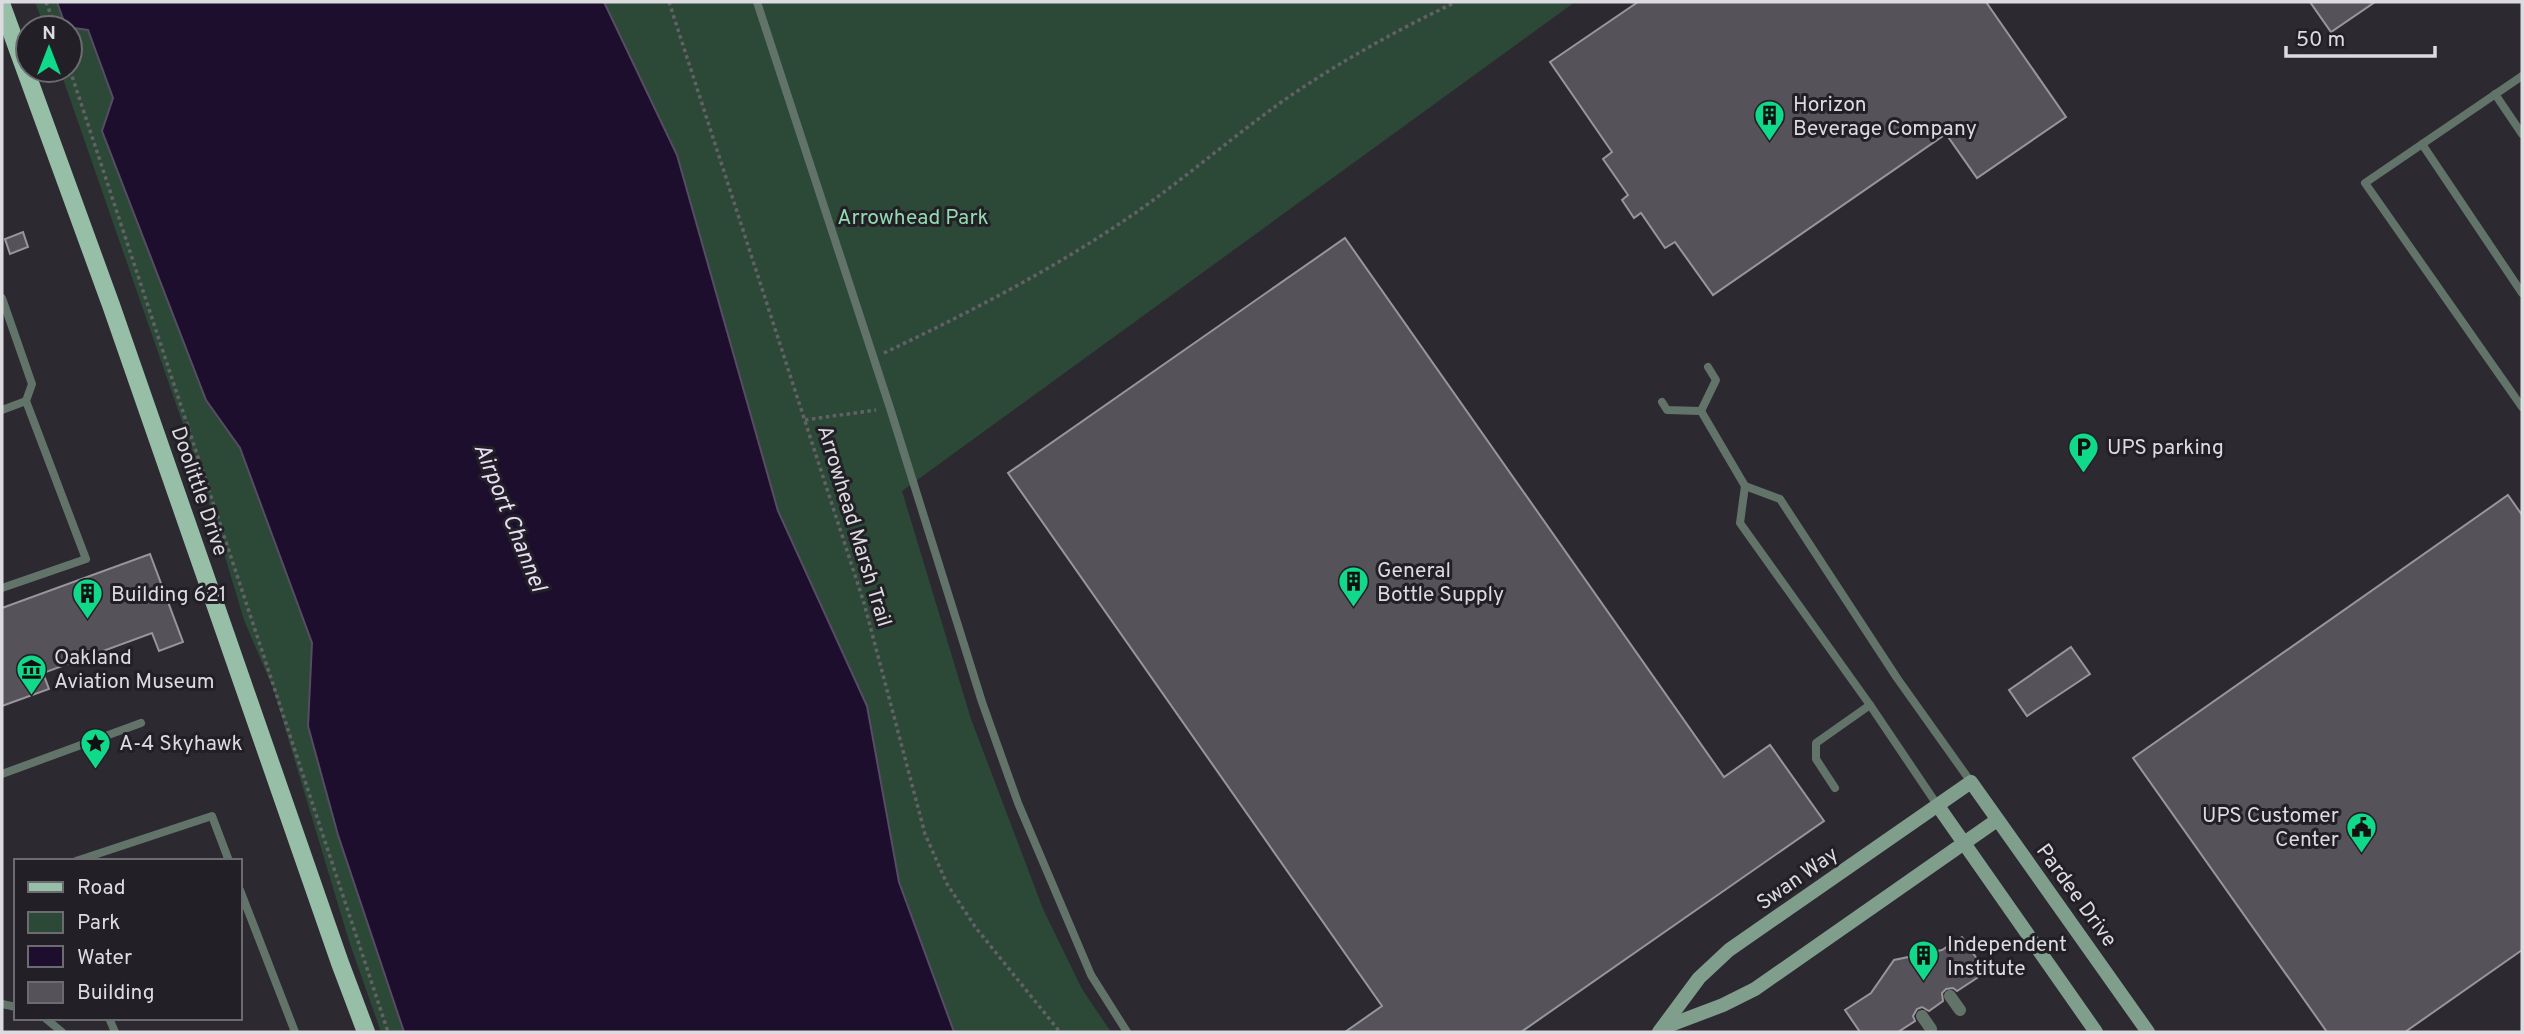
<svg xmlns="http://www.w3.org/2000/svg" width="2524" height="1034" font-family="Overpass,sans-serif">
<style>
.green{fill:#2c4938}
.water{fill:#1d0e2e;stroke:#564c63;stroke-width:2}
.building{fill:#55525a;stroke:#98959d;stroke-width:2}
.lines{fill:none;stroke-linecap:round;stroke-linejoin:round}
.path{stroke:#636167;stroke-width:3.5;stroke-dasharray:3.5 3.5;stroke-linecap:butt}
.service{stroke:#627469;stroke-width:8}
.pedestrian{stroke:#627469;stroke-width:12}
.secondary{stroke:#809e8c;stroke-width:14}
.primary{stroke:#97bea7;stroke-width:18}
.labels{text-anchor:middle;stroke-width:6;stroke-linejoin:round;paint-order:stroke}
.poi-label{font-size:21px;fill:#dcdbdf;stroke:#222026;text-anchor:start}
.park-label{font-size:21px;fill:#92dab0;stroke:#222026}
.street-label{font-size:21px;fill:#dcdbdf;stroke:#222026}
.water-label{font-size:23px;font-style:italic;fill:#e8ddf8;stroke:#222026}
</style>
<rect width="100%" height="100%" fill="#2c2930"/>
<polygon class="green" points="35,2 1575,2 902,491 971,719 1043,909 1082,989 1111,1032 381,1032 349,941 273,688 244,620 200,473 60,70 70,70 70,28 45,28"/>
<polygon class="water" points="57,2 604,2 677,155 778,511 867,706 899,882 954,1032 404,1032 338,835 308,726 312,643 240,448 206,400 102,131 113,98 88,30 66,27"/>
<g class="building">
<polygon points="1638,2 1986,2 2066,117 1977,178 1946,134 1713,295 1675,242 1665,248 1641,213 1634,218 1622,200 1628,195 1603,159 1612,152 1550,62"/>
<polygon points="2310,2 2375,2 2331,32"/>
<polygon points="23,232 28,247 10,254 5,239"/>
<polygon points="1345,238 1724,777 1770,745 1824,821 1521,1032 1345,1032 1382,1006 1008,473"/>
<polygon points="2508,495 2522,515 2522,950 2405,1032 2327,1032 2133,758"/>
<polygon points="150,554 183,642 159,651 152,633 43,673 49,689 2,706 2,608"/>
<polygon points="2071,647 2090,674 2027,716 2009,690"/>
<polygon points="1962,937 1986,972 1957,991 1953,988 1946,989 1942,993 1943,1001 1929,1011 1922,1007 1917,1009 1913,1016 1915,1021 1898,1032 1860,1032 1845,1010 1871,993 1894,960 1942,950"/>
</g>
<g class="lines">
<g class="path">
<polyline points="46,2 56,28"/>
<polyline points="669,2 864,603 925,834 947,884 976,928 1060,1032"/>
<polyline points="70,70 388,1032"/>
<path d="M884,353C964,315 1042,275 1116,226C1177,186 1231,137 1290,96C1343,60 1399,29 1456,2"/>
<polyline points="805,420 876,410"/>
</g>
<g class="service">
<polyline points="757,2 890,408 982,702 1018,803 1091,975 1127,1032"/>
<polyline points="2522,76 2365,183 2522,407"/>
<polyline points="2495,94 2522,134"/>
<polyline points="2422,144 2522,293"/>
<polyline points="2,298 32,384 26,401 86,559 2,588"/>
<polyline points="1662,402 1667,410 1701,411 1716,380 1708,367"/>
<polyline points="2,410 26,401"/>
<polyline points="1701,411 1745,486"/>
<polyline points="2,774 141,723"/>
<polyline points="1835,788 1816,759 1816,743 1870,705"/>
<polyline points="1938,806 1870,705 1740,523 1745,486 1780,499 1897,678 1971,782"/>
<polyline points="76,861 212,816 229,861"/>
<polyline points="240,890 295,1032"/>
<polyline points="2,1004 16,1007"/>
<polyline points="45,1018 62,1032"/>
<polyline points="109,1018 115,1032"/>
</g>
<g class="pedestrian">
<polyline points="1950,996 1960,1010"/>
<polyline points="1922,1016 1931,1029"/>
</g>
<g class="secondary">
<polyline points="1938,806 2096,1032"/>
<polyline points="1665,1027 1723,1005 1755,989 1997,820"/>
<polyline points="1659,1032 1699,978 1729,950 1971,782 2148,1032"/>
</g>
<polyline class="primary" points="2,6 111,305 340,963 366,1032"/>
</g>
<defs>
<symbol id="building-pin" viewBox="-11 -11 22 30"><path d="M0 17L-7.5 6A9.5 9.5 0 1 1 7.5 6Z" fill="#11d98a" stroke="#222026"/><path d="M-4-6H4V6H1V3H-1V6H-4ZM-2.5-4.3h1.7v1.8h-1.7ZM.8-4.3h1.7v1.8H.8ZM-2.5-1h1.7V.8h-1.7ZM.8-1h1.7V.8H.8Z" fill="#111"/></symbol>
<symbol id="parking-pin" viewBox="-11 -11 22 30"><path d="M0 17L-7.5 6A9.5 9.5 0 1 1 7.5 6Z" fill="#11d98a" stroke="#222026"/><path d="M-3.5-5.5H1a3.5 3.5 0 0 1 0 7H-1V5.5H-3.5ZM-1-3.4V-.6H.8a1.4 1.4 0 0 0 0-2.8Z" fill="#111"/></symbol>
<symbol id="museum-pin" viewBox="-11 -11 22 30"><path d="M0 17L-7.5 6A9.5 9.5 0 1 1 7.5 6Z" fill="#11d98a" stroke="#222026"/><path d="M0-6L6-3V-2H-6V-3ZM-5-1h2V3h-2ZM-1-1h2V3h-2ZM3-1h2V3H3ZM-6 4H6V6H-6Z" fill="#111"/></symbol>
<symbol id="sight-pin" viewBox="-11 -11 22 30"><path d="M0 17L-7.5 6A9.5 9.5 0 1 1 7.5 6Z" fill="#11d98a" stroke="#222026"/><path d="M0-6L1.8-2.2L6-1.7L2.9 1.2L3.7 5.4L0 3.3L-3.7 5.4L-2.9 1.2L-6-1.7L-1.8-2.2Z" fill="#111"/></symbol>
<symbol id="civic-pin" viewBox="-11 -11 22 30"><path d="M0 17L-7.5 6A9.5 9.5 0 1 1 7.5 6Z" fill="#11d98a" stroke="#222026"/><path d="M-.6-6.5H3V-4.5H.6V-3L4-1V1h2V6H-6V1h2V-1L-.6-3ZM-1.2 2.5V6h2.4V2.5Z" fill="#111"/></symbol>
</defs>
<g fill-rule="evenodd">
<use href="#building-pin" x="1752" y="98" width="35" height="47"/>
<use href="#parking-pin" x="2066" y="430" width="35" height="47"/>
<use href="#building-pin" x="1336" y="564" width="35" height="47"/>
<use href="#building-pin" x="70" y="576" width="35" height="47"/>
<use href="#museum-pin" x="14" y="652" width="35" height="47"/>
<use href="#sight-pin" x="78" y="726" width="35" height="47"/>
<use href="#civic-pin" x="2344" y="810" width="35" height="47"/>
<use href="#building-pin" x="1906" y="938" width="35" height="47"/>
</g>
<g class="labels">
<g class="poi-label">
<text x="1793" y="111">Horizon<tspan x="1793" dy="24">Beverage Company</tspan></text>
<text x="2107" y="454">UPS parking</text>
<text x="1377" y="577">General<tspan x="1377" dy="24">Bottle Supply</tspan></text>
<text x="111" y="601">Building 621</text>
<text x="54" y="664">Oakland<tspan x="54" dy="24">Aviation Museum</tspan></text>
<text x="119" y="750">A-4 Skyhawk</text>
<text x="2339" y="822" text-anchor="end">UPS Customer<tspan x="2339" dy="24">Center</tspan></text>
<text x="1947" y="951">Independent<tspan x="1947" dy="24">Institute</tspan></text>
</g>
<g class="park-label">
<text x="913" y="224">Arrowhead Park</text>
</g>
<g class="street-label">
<text transform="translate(200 491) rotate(71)" y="7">Doolittle Drive</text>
<text transform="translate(855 526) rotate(73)" y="7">Arrowhead Marsh Trail</text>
<text transform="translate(1797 878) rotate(-35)" y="7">Swan Way</text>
<text transform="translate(2077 895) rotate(54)" y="7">Pardee Drive</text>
</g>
<g class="water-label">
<text transform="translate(511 517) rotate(68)" y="8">Airport Channel</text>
</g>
</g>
<rect width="2524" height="1034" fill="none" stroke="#dcdbdf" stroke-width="7"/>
<rect x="14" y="859" width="228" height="161" fill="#222026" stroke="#6c6b70" stroke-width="2"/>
<rect x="28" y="882" width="35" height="10" fill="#97bea7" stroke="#6c6b70" stroke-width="2"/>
<text x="77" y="894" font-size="21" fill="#dcdbdf">Road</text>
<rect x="28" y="912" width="35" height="21" fill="#2c4938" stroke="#6c6b70" stroke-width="2"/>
<text x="77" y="929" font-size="21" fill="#dcdbdf">Park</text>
<rect x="28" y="946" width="35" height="21" fill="#1d0e2e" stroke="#6c6b70" stroke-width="2"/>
<text x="77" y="964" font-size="21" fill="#dcdbdf">Water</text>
<rect x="28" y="982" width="35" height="21" fill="#55525a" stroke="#6c6b70" stroke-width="2"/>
<text x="77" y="999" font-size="21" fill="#dcdbdf">Building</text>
<g transform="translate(49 49)"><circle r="33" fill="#222026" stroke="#6c6b70" stroke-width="2"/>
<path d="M0-5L12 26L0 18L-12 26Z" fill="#11d98a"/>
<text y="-10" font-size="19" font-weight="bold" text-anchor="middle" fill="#dcdbdf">N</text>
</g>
<path d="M2286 46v10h149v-10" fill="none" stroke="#dcdbdf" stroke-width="3.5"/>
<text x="2296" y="46" font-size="21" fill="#dcdbdf" stroke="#222026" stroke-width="5" paint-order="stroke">50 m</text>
</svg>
